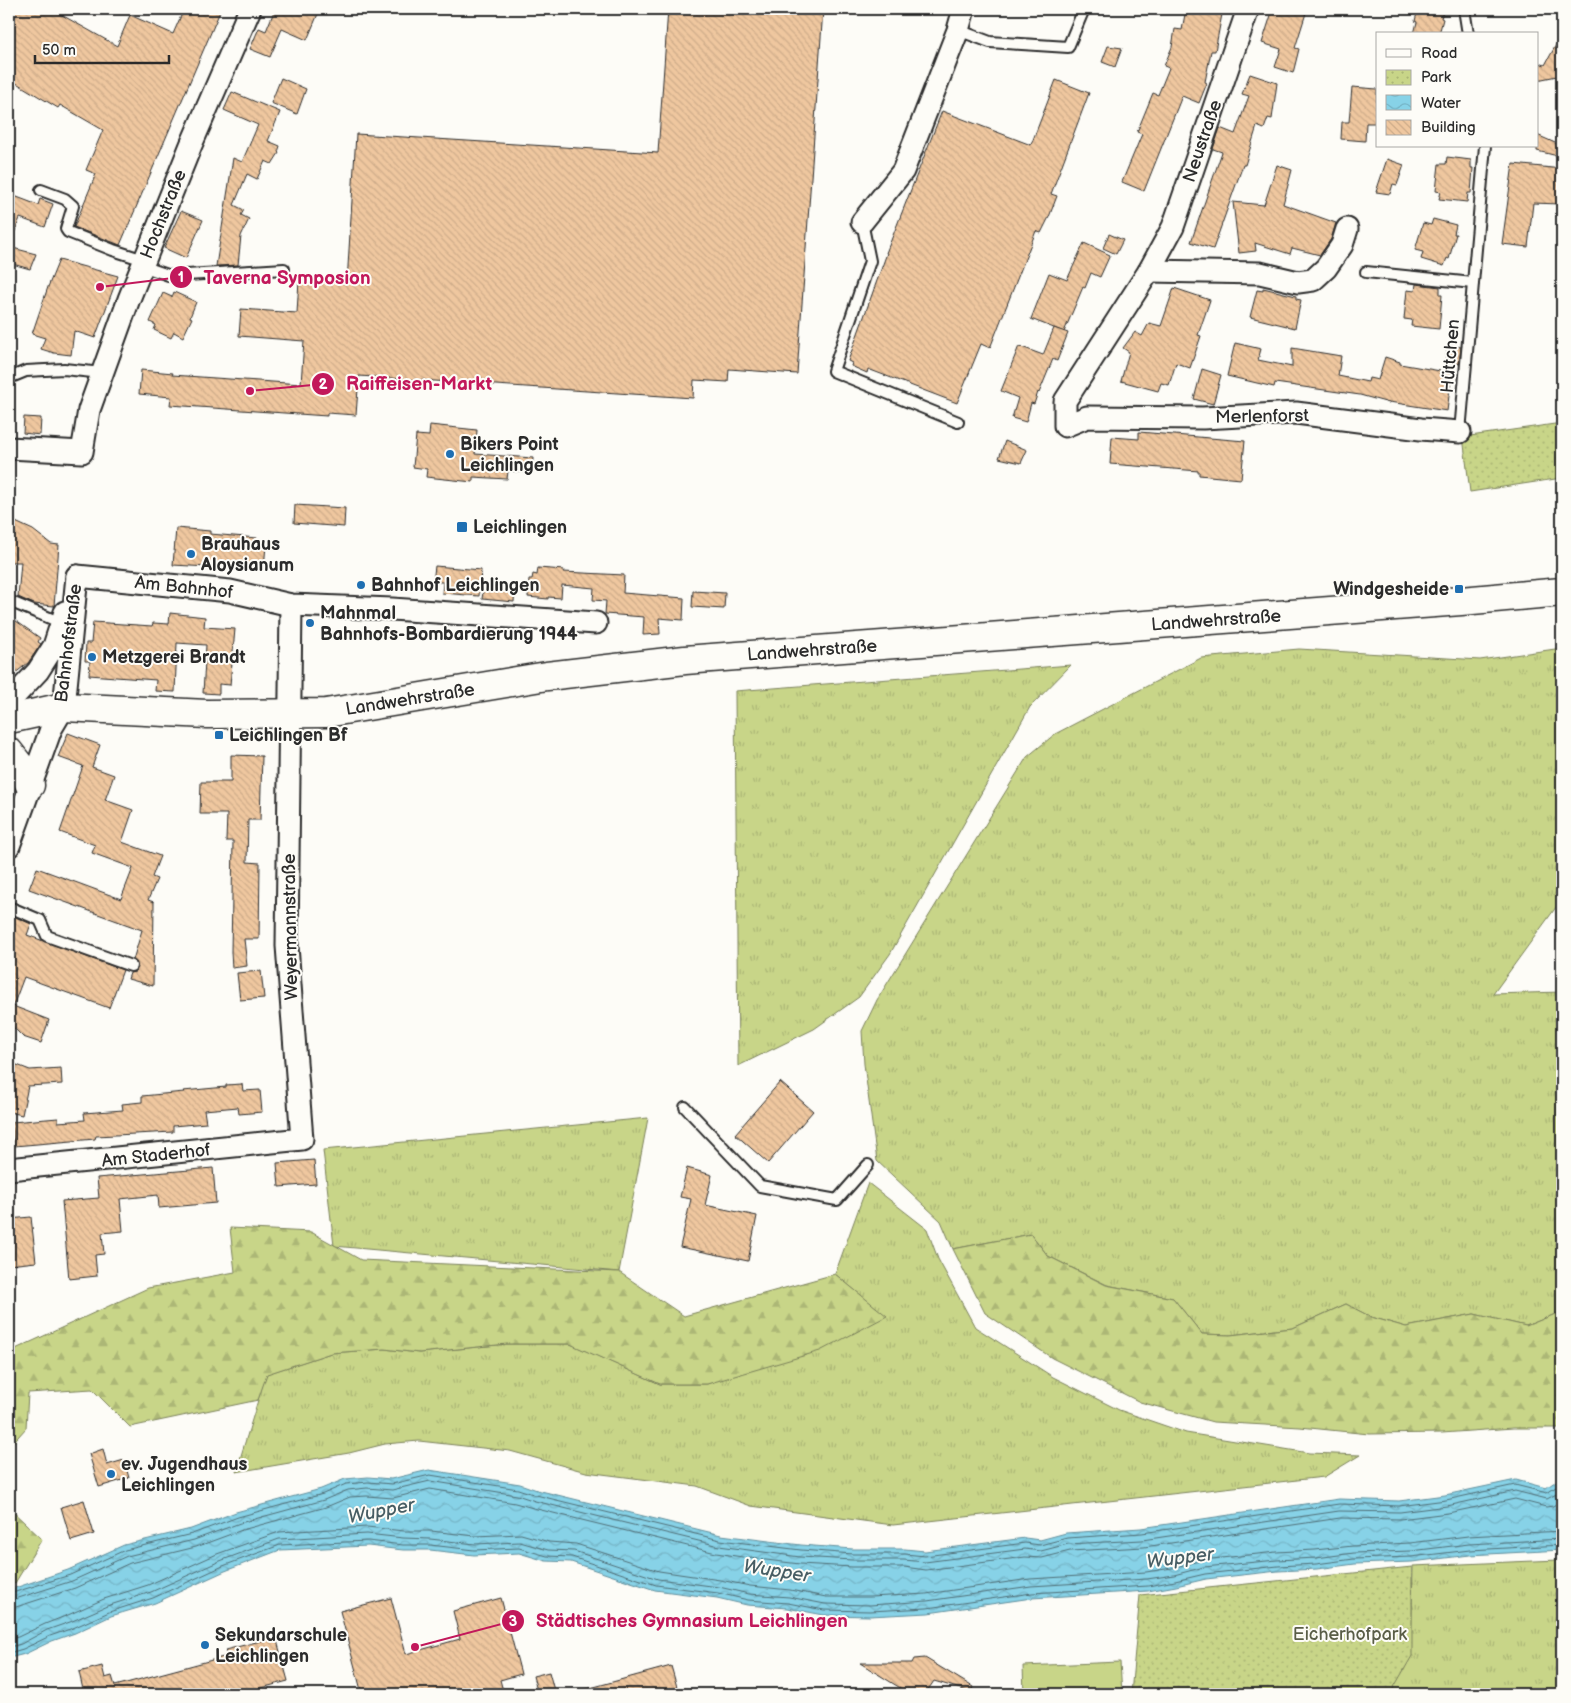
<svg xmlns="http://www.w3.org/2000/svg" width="1571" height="1703" font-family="'Balsamiq Sans',sans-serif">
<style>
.grass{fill:url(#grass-tufts);stroke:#7a805a}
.forest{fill:url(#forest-firs);stroke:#7a805a}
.park{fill:url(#park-dots);stroke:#7a805a}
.pitch{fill:#c8d588;stroke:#7a805a}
.water{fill:url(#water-waves);stroke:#628f9c}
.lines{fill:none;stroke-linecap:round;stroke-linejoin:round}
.shore{stroke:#506e76;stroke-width:1}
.building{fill:url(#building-back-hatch);stroke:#2b2b2b}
.lane-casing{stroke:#2b2b2b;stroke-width:14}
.street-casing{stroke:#2b2b2b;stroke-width:25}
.secondary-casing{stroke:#2b2b2b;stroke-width:31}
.lane{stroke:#fdfcf7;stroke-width:10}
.street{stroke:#fdfcf7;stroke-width:21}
.secondary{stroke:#fdfcf7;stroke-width:28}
.poi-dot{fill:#1f6fb2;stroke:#fdfcf7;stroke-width:2}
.labels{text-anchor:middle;stroke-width:4;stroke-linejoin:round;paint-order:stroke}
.street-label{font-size:18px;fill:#2b2b2b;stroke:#fdfcf7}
.poi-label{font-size:18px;font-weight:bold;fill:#2b2b2b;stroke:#fdfcf7;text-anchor:start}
.park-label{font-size:18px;fill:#5a5e47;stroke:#fdfcf7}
.water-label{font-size:19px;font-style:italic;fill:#475d63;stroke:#fdfcf7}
.leader{fill:none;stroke:#c2185b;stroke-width:2}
.callout-dot{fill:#c2185b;stroke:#fdfcf7;stroke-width:2}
.mark-label{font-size:15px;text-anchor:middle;font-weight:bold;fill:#fff}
.callout-label{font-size:19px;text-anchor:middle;font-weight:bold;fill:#c2185b;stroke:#fdfcf7;stroke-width:4;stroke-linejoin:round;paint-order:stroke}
</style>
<defs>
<pattern id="grass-tufts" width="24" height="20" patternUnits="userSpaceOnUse" patternTransform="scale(1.25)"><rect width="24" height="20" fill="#c8d588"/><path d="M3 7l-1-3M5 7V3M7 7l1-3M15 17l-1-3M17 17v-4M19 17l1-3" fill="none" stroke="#acb776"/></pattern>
<pattern id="forest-firs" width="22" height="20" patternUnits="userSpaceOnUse" patternTransform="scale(1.25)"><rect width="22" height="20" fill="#c8d588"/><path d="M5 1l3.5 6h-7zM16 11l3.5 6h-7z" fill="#acb776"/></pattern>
<pattern id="park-dots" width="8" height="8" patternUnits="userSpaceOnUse" patternTransform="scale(1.25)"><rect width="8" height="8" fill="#c8d588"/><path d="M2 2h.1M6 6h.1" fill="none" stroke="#acb776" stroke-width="1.8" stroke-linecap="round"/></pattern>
<pattern id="water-waves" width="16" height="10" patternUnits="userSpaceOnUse" patternTransform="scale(1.25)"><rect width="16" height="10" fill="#87d2e7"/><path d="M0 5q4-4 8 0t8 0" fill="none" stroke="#75b4c6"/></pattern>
<pattern id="building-back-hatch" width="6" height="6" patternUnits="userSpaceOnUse" patternTransform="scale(1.25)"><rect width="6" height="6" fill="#efc79f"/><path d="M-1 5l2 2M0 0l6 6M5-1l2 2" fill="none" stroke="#cdab89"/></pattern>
</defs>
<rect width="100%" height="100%" fill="#fdfcf7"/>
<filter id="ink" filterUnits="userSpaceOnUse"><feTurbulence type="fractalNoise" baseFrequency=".02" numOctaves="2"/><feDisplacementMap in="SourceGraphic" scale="10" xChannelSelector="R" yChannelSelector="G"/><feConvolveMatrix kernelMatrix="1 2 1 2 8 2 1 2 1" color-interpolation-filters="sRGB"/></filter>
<g filter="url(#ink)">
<g class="grass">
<polygon points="1562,648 1562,899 1493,994 1562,992 1562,1307 1558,1313 1526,1326 1474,1314 1406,1327 1371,1317 1346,1304 1293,1328 1230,1335 1202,1334 1173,1298 1107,1285 1048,1256 1031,1234 953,1249 941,1221 877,1161 864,1064 862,1031 877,1000 1027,757 1055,734 1201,658 1299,649 1480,660"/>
<polygon points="1071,665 1030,707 890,954 859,997 814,1029 738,1066 735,691"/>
<polygon points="648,1118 619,1272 334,1246 323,1150"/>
<polygon points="868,1183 927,1229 938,1259 975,1327 1053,1377 1119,1410 1186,1433 1309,1453 1360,1455 1324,1477 893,1525 751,1506 697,1486 586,1472 510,1451 419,1441 385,1444 349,1453 236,1472 266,1374 331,1353 384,1349 419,1353 507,1344 571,1344 660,1384 707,1384 886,1316 835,1274"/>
<polygon points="1562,1551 1562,1694 1389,1694 1411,1655 1413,1566 1559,1560"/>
</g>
<g class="forest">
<polygon points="230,1228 311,1232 361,1260 619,1272 684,1316 835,1274 887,1316 820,1351 707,1384 660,1384 570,1344 507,1344 419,1353 384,1349 331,1353 267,1374 258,1400 130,1427 92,1389 28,1393 26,1428 9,1447 9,1352 148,1288 235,1272"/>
<polygon points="1031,1234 1048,1256 1106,1285 1173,1298 1202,1334 1230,1335 1293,1328 1346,1304 1371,1317 1406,1327 1474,1314 1526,1326 1558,1313 1562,1307 1562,1428 1513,1428 1442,1433 1369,1434 1300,1427 1213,1422 1140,1402 1052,1358 985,1313 953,1249"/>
<polygon points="9,1508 42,1539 15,1583 9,1585"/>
</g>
<g class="park">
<polygon points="1562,423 1562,478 1470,492 1463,437"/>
<polygon points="1412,1567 1412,1656 1390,1694 1131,1694 1140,1595"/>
</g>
<polygon class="pitch" points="1120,1662 1122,1694 1024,1694 1023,1666"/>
<polygon class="water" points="429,1470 520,1484 537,1490 721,1535 801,1545 853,1549 905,1549 925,1551 1025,1538 1040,1540 1066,1533 1141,1528 1339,1499 1399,1501 1445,1495 1516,1480 1546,1488 1562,1477 1562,1550 1470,1555 1412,1562 1355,1564 1317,1569 1278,1571 1206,1579 1176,1586 1148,1591 1032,1598 928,1613 870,1616 824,1615 787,1608 747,1605 717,1598 655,1590 571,1562 546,1561 519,1553 474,1555 430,1550 403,1550 368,1546 280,1550 225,1571 155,1603 111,1616 75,1633 52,1641 25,1654 9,1658 9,1590 68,1570 124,1545 191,1529 236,1512 321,1489 345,1479 368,1477 391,1479"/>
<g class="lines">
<g class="shore">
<polyline points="9,1594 70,1575 125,1550 192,1534 238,1517 323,1494 346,1484 368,1482 392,1484 430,1475 518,1489 536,1495 720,1540 801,1550 853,1554 905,1554 925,1556 1025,1543 1040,1545 1067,1538 1142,1533 1339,1504 1399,1506 1446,1500 1515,1485 1547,1493 1562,1483"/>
<polyline points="9,1601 72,1581 127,1556 194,1540 240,1523 324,1500 348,1490 367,1488 392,1490 430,1481 517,1495 535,1501 719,1546 800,1557 852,1560 904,1560 925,1562 1025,1549 1041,1551 1068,1544 1142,1540 1339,1511 1400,1512 1447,1506 1515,1491 1547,1499 1562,1491"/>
<polyline points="9,1608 16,1607 75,1588 130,1563 196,1547 242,1530 326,1507 350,1497 367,1496 393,1498 430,1489 515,1503 533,1508 716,1553 749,1558 800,1564 852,1567 904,1567 926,1570 1025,1557 1042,1558 1070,1551 1144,1547 1340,1518 1400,1519 1448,1513 1515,1499 1546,1507 1553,1506 1562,1500"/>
<polyline points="9,1639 18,1637 45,1624 68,1615 104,1599 148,1585 217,1554 279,1532 367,1527 404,1531 431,1531 475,1536 521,1534 549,1542 576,1544 659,1571 720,1580 750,1586 790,1590 826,1597 870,1597 926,1594 1030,1579 1146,1572 1172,1568 1203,1560 1276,1552 1315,1550 1353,1546 1410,1543 1468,1536 1562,1531"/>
<polyline points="9,1647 21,1644 47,1630 70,1622 107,1606 151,1592 220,1561 279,1539 367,1534 403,1538 430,1539 475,1544 520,1542 548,1550 574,1551 658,1579 719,1587 749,1594 789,1597 825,1604 870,1605 927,1601 1031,1586 1147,1579 1174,1575 1204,1567 1277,1560 1316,1558 1354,1553 1411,1551 1469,1544 1562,1539"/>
<polyline points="9,1653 23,1649 50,1636 73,1628 109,1612 153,1598 223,1566 280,1545 368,1541 403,1545 430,1545 474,1550 519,1548 547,1556 572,1557 656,1585 718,1593 748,1600 788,1603 824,1610 870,1611 927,1608 1032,1593 1148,1586 1175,1581 1205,1574 1278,1566 1316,1564 1354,1559 1411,1557 1470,1550 1562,1545"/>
</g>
</g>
<g class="building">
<polygon points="9,9 51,9 117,46 130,15 173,34 184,9 221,9 120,245 74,227 96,174 86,170 103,130 60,105 58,108 18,84 9,82"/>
<polygon points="275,9 320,9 307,40 282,29 270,57 250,49 259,28 266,31"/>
<polygon points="668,9 823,9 797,374 729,369 728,382 694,380 693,398 359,376 356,415 327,413 327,416 170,405 171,397 139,394 141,370 173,373 172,375 301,384 304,341 239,336 241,309 297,313 299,280 347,283 356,134 658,153"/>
<polygon points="1186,9 1223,9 1215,51 1211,51 1205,82 1207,83 1199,103 1182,96 1144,191 1122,182 1142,134 1137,132 1153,93 1158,95 1169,68 1164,66 1172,47 1175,29 1182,30"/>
<polygon points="1273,9 1294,9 1306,13 1295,48 1299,49 1293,73 1275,67 1281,49 1262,43"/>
<polygon points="1418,9 1444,9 1441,18 1443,19 1439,34 1414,34 1417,22 1415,21"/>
<polygon points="1562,34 1562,75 1537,80 1537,62 1545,65"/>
<polygon points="1108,46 1122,48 1115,67 1102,62"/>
<polygon points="1250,74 1277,83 1272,119 1268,118 1264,129 1257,126 1245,165 1243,165 1213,249 1191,242 1222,152 1213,149 1220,128 1235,134 1249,96 1242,94"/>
<polygon points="281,78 306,89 297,114 271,103"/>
<polygon points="1056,80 1089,93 1051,194 1057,196 1049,217 1041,233 1036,231 990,348 981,344 957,403 868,369 867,373 851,366 852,363 848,361 887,253 886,253 942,111 1031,145"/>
<polygon points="1352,87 1377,89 1377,123 1366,123 1365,141 1341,139 1342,122 1349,122"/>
<polygon points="232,92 280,112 268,141 280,146 278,152 279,153 272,164 265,161 257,179 247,174 234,205 244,210 241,215 249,219 241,236 238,265 216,266 233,158 242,162 258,125 224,110"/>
<polygon points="1537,135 1562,146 1562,157 1537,151"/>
<polygon points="1447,157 1471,160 1471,168 1473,168 1471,193 1468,193 1467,202 1439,199 1441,192 1436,191 1439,164 1446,164"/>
<polygon points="1387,159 1404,165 1397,185 1393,184 1390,194 1376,192"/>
<polygon points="1513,164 1562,169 1560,204 1533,203 1528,247 1502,244"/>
<polygon points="1277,165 1292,170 1283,204 1336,223 1331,239 1320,255 1292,248 1290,254 1255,243 1256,251 1239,253 1233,202 1264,205"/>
<polygon points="9,194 38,205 40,199 53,204 45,227 20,218 10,244"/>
<polygon points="181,211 203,220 186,258 164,248"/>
<polygon points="1433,219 1456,225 1454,234 1456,234 1449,259 1447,258 1444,266 1421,259 1423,252 1415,250 1423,223 1431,225"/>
<polygon points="1109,234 1123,240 1116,254 1103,248"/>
<polygon points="1084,243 1110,255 1100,277 1091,273 1085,288 1083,287 1064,332 1031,319 1049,273 1067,280"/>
<polygon points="9,247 36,254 30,269 9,263"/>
<polygon points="59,260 118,276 95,338 74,331 71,355 54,353 41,349 45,338 32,334 48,287"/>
<polygon points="1416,284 1440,287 1440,295 1442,295 1439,329 1411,326 1412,320 1404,319 1407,290 1415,291"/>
<polygon points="1174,288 1210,300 1198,335 1201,336 1190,368 1176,363 1169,385 1161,383 1158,391 1121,381 1129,352 1123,348 1135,332 1142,336 1149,323 1161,326"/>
<polygon points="1263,288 1296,296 1296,299 1301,300 1295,328 1250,317 1257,290 1263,291"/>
<polygon points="174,292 196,302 190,317 192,318 183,337 174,332 171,338 154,330 156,325 150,322 163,293 172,297"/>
<polygon points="1054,328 1068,333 1057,361 1053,359 1039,393 1038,392 1034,404 1031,403 1026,422 1012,418 1018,398 1001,391 1019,346 1043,355"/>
<polygon points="1235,343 1261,349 1258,360 1292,367 1292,348 1341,356 1338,376 1368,382 1369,378 1378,380 1385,357 1400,362 1400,364 1452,373 1447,411 1389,402 1389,403 1360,395 1275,383 1274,387 1227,376"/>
<polygon points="1448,345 1461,347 1459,364 1445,362"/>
<polygon points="1202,369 1221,375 1213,404 1194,399"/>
<polygon points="24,417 41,418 40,435 23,433"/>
<polygon points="430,425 477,430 475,454 533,458 532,473 508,471 507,479 473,477 473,482 426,477 427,469 413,467 416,435 429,436"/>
<polygon points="1139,432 1245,441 1241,479 1199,475 1199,471 1110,464 1112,437 1139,439"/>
<polygon points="1005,441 1027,450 1021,463 999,458"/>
<polygon points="295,505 345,508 344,527 294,523"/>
<polygon points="9,519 33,530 51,544 59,545 54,606 34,604 18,597 21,562 9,562"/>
<polygon points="176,528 210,531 210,534 257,538 266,545 264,568 208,564 208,567 173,565"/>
<polygon points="435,566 481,570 479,596 442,593 443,582 433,582"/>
<polygon points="538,568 564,570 563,572 624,575 623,593 684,598 683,620 659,618 660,634 643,635 644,617 605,614 606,601 593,600 594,588 562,585 561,598 548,597 548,599 528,597 529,579 532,579 533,574 537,575"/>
<polygon points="484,584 515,587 514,602 482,599"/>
<polygon points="693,591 725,593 724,609 692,607"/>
<polygon points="170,613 205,617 204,627 235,629 230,685 219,684 219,694 203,693 206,645 177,643 175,692 155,691 156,680 89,675 90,661 85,661 86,643 91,643 93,622 152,626 153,623 169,624"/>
<polygon points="9,616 40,638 38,642 41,644 28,663 9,678"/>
<polygon points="68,733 100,745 92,767 114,775 105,800 133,810 122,842 160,856 152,877 157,879 148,900 154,902 153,986 128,979 130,973 135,972 138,968 136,962 133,960 142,930 29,889 37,868 121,899 133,868 92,853 95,845 60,832 83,766 58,757"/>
<polygon points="231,755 262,756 260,820 248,820 247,862 260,863 259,939 244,939 247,966 232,968 231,952 233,841 226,841 227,814 200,814 201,782 231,782"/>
<polygon points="9,914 31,924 27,935 123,970 109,1008 24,977 13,1006 49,1020 41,1043 23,1037 9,1023"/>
<polygon points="261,971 264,998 240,1000 237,973"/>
<polygon points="9,1062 30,1070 61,1068 62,1084 28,1086 22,1115 9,1112"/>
<polygon points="780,1082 813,1111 768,1163 735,1134"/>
<polygon points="242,1084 243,1091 260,1090 262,1112 239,1114 238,1107 204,1110 206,1123 173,1126 173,1132 96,1136 95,1139 14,1146 12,1122 58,1118 58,1122 85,1120 84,1113 123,1110 122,1104 142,1102 142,1096 184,1092 183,1091 226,1087 226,1085"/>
<polygon points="314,1160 316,1184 279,1187 277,1163"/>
<polygon points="213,1168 216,1203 159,1208 158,1195 120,1199 123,1231 102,1233 104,1254 95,1255 97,1276 69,1279 62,1201 99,1198 97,1178"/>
<polygon points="687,1168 712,1175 705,1205 757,1216 748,1261 680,1247 691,1199 680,1197"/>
<polygon points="31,1217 36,1262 9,1265 9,1219"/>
<polygon points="103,1449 107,1465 124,1460 129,1478 99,1487 89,1454"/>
<polygon points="84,1500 94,1534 71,1541 61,1507"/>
<polygon points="391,1598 406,1654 460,1639 453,1611 501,1598 521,1674 500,1680 504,1694 362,1694 340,1611"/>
<polygon points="276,1637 288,1681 238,1694 84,1694 79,1672 102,1666 105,1678 112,1676 115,1686 227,1656 225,1650"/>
<polygon points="925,1658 973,1687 971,1692 934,1681 925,1694 910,1694 860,1663 912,1663 914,1659"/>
<polygon points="671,1666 679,1694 583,1694 583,1690"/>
<polygon points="549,1672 555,1694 538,1694 533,1676"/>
</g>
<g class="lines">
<defs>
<g id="lane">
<polyline points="1464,9 1468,34"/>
<polyline points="958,30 990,42 1068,47 1084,9"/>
<polyline points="41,190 65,199 73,206 66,229 68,232 113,250 144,260"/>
<polyline points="862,222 870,261 833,371 958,422"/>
<polyline points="142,266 171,276 284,269"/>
<polyline points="1366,272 1473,283"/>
<polyline points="9,378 26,371 64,369 102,373"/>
<polyline points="1460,432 1485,146"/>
<polyline points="9,601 64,624"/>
<polyline points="9,907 40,920 47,936 131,966"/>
<polyline points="685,1107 760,1186 837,1200 868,1165"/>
</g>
<g id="street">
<polyline points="1248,9 1173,227 1149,271 1065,401 1065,426 1087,417 1203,418 1296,413 1421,429 1460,432"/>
<polyline points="862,222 903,171 958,30 964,9"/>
<polyline points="1149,271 1260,273 1298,282 1313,280 1326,268 1342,245 1347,229"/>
<polyline points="9,448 82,452 89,410 129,299 191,145 250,9"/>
<polyline points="77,576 230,591 291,605 392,609 596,623"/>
<polyline points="9,702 38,671 54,646 65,612"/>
<polyline points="9,846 51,729 64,707 77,576"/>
<polyline points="9,1169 302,1139 287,946 291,605"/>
</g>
<g id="secondary">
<polyline points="9,719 64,707 207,714 326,713 547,676 685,660 1461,601 1562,592"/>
<polyline points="9,752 20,766 30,785"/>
</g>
</defs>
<use href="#lane" class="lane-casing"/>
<use href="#street" class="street-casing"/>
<use href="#secondary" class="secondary-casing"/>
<use href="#lane" class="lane"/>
<use href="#street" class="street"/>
<use href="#secondary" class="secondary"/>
</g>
</g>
<g class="poi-dot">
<circle cx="450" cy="454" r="5"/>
<rect x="456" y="521" width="12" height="12" rx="2.5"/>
<circle cx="191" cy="554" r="5"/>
<circle cx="361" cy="585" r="5"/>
<rect x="1454" y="584" width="10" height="10" rx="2.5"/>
<circle cx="310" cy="623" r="5"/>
<circle cx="92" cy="657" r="5"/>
<rect x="214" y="730" width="10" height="10" rx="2.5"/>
<circle cx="111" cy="1474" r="5"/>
<circle cx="205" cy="1645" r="5"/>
</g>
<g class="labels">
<g class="street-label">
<text transform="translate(1202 141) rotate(-71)" y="6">Neustraße</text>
<text transform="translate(163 214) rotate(-68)" y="6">Hochstraße</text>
<text transform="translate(1450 356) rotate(-85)" y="6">Hüttchen</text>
<text transform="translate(1262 416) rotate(-1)" y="6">Merlenforst</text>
<text transform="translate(184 587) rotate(6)" y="6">Am Bahnhof</text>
<text transform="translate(1216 620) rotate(-4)" y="6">Landwehrstraße</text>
<text transform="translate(68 643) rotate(-83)" y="6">Bahnhofstraße</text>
<text transform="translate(812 650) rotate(-4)" y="6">Landwehrstraße</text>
<text transform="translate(410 699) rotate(-9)" y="6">Landwehrstraße</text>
<text transform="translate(290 927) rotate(-91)" y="6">Weyermannstraße</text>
<text transform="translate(156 1155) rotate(-6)" y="6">Am Staderhof</text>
</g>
<g class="poi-label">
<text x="460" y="450">Bikers Point<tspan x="460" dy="21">Leichlingen</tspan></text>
<text x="473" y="533">Leichlingen</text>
<text x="201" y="550">Brauhaus<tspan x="201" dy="21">Aloysianum</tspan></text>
<text x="371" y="591">Bahnhof Leichlingen</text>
<text x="1449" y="595" text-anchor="end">Windgesheide</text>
<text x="320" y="619">Mahnmal<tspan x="320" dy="21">Bahnhofs-Bombardierung 1944</tspan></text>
<text x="102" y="663">Metzgerei Brandt</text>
<text x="229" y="741">Leichlingen Bf</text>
<text x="121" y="1470">ev. Jugendhaus<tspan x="121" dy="21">Leichlingen</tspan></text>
<text x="215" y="1641">Sekundarschule<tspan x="215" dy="21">Leichlingen</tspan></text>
</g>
<g class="park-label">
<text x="1350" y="1640">Eicherhofpark</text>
</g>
<g class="water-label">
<text transform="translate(381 1510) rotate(-11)" y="7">Wupper</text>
<text transform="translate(1180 1557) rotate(-7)" y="7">Wupper</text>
<text transform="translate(777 1570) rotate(9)" y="7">Wupper</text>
</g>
</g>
<path class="leader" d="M100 287L181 277M250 391L323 384M415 1647L513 1621"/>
<g class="callout-dot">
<circle cx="100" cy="287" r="5"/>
<circle cx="250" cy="391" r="5"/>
<circle cx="415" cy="1647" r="5"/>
<circle cx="181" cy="277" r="12"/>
<circle cx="323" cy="384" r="12"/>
<circle cx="513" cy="1621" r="12"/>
</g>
<g class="mark-label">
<text x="181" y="282">1</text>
<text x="323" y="389">2</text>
<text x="513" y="1626">3</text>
</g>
<g class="callout-label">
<text x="287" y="284">Taverna Symposion</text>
<text x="419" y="390">Raiffeisen-Markt</text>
<text x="692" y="1627">Städtisches Gymnasium Leichlingen</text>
</g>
<rect width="1571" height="1703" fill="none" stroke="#fdfcf7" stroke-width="30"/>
<rect x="15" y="15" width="1541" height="1673" fill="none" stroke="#2b2b2b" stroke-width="2" filter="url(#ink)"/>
<rect x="1376" y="32" width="162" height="115" fill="#fdfcf7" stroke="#a9a8a5"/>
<rect x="1386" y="49" width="25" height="8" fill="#fdfcf7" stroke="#a9a8a5"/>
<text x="1421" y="58" font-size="15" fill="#2b2b2b">Road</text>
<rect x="1386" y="70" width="25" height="15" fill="url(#park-dots)" stroke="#a9a8a5"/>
<text x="1421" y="82" font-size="15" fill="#2b2b2b">Park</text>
<rect x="1386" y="95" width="25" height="15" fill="url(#water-waves)" stroke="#a9a8a5"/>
<text x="1421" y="108" font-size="15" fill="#2b2b2b">Water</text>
<rect x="1386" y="120" width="25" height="15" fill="url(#building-back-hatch)" stroke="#a9a8a5"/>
<text x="1421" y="132" font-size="15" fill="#2b2b2b">Building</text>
<path d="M35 55v8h134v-8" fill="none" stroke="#2b2b2b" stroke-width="2.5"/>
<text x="42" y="55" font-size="15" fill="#2b2b2b" stroke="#fdfcf7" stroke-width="4" paint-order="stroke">50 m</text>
</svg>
